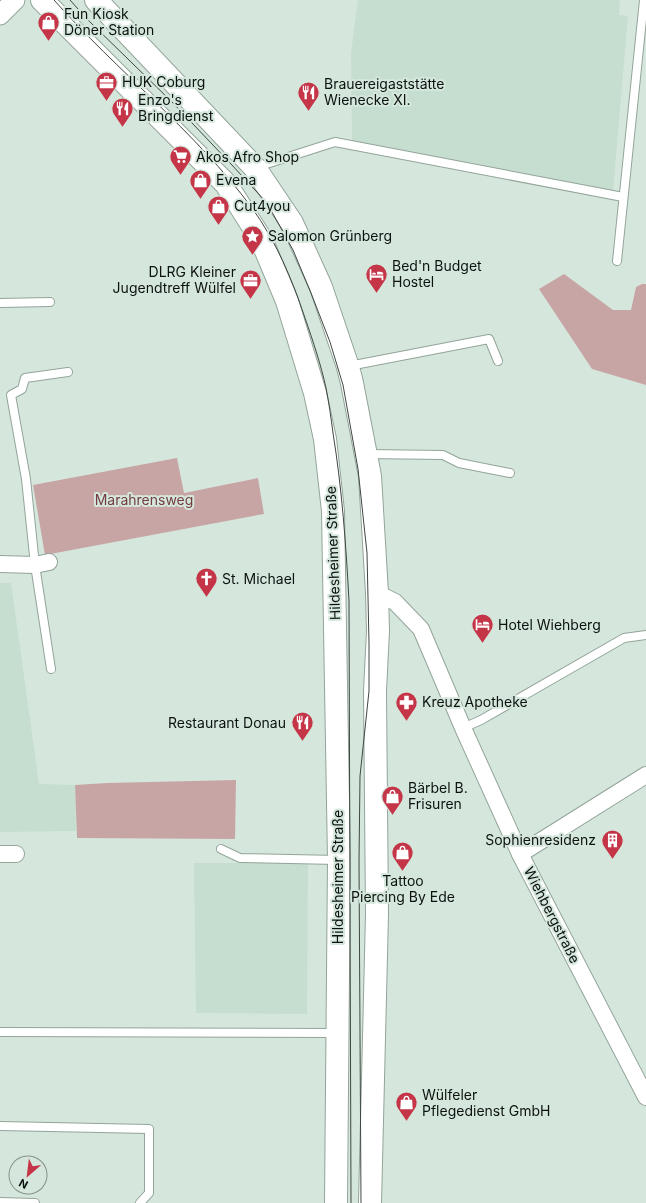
<svg xmlns="http://www.w3.org/2000/svg" width="646" height="1203" font-family="Inter,sans-serif">
<style>
.built{fill:#c5decf}
.green{fill:#c8a5a5}
.lines{fill:none;stroke-linecap:round;stroke-linejoin:round}
.service-casing{stroke:#93a499;stroke-width:10}
.minor-casing{stroke:#93a499;stroke-width:18}
.tertiary-casing{stroke:#93a499;stroke-width:21}
.secondary-casing{stroke:#93a499;stroke-width:24}
.service{stroke:#fff;stroke-width:8}
.minor{stroke:#fff;stroke-width:16}
.tertiary{stroke:#fff;stroke-width:19}
.secondary{stroke:#fff;stroke-width:22}
.tram{stroke:#3e4742;stroke-width:1}
.labels{text-anchor:middle;stroke-width:4;stroke-linejoin:round;paint-order:stroke}
.poi-label{font-size:14px;fill:#0c120f;stroke:#d5e7dc;text-anchor:start}
.park-label{font-size:14px;fill:#733d3f;stroke:#d5e7dc}
.street-label{font-size:14px;fill:#0c120f;stroke:#d5e7dc}
</style>
<rect width="100%" height="100%" fill="#d5e7dc"/>
<g class="built">
<polygon points="358,0 620,0 619,15 628,16 613,191 352,141 351,53"/>
<polygon points="0,583 11,583 39,784 75,785 76,831 0,832"/>
<polygon points="194,863 308,863 307,1014 196,1013"/>
</g>
<g class="green">
<polygon points="564,274 613,310 631,310 636,287 642,284 646,284 646,385 592,369 539,289"/>
<polygon points="177,458 184,493 258,478 264,514 45,555 33,485"/>
<polygon points="236,780 235,839 77,838 75,785 107,783"/>
</g>
<g class="lines">
<defs>
<g id="service">
<polyline points="257,167 335,142 623,197"/>
<polyline points="617,261 644,0"/>
<polyline points="0,303 50,302"/>
<polyline points="349,366 489,339 498,361"/>
<polyline points="367,454 443,455 459,463 510,473"/>
<polyline points="51,669 35,565 26,479 11,395 22,389 25,378 68,372"/>
<polyline points="463,728 481,720 624,638 646,635"/>
<polyline points="221,849 240,858 338,860"/>
<polyline points="0,1032 337,1033"/>
<polyline points="0,1126 149,1129 149,1193 140,1203"/>
<polyline points="0,1202 35,1203"/>
</g>
<g id="minor">
<polyline points="0,564 35,565 49,562"/>
<polyline points="377,593 395,602 421,629 463,728 520,854 646,1097"/>
<polyline points="0,854 16,854"/>
<polyline points="520,854 646,775"/>
</g>
<polyline id="tertiary" points="0,15 15,0"/>
<g id="secondary">
<polyline points="42,0 226,184 261,239 287,301 315,393 325,439 333,511 339,860 336,1203"/>
<polyline points="96,0 255,168 292,223 321,287 348,367 352,383 370,476 377,593 378,631 375,691 377,914 370,1203"/>
</g>
</defs>
<use href="#service" class="service-casing"/>
<use href="#minor" class="minor-casing"/>
<use href="#tertiary" class="tertiary-casing"/>
<use href="#secondary" class="secondary-casing"/>
<use href="#service" class="service"/>
<use href="#minor" class="minor"/>
<use href="#tertiary" class="tertiary"/>
<use href="#secondary" class="secondary"/>
<g class="tram">
<path d="M54,0C117,71 195,131 252,208C276,241 292,279 305,318C313,341 321,365 326,388C329,403 331,418 333,433C342,489 346,545 349,601L351,1203"/>
<polyline points="70,0 88,20 173,103 231,164 267,203 293,250 311,293 330,342 343,385 358,469 367,553 369,643 369,691 360,776 359,861 361,1203"/>
</g>
</g>
<defs>
<symbol id="shop-pin" viewBox="-11 -11 22 30"><path d="M0 17L-7.5 6A9.5 9.5 0 1 1 7.5 6Z" fill="#c53548" stroke="#d5e7dc"/><path d="M-5-2.5h2.3a2.7 3.5 0 0 1 5.4 0H5L5.5 6h-11ZM-1.5-2.5h3a1.5 2.3 0 0 0-3 0Z" fill="#fff"/></symbol>
<symbol id="office-pin" viewBox="-11 -11 22 30"><path d="M0 17L-7.5 6A9.5 9.5 0 1 1 7.5 6Z" fill="#c53548" stroke="#d5e7dc"/><path d="M-6-3h4V-5.5h4V-3h4V5H-6ZM-1-4.5V-3h2v-1.5ZM-6 0V1H6V0Z" fill="#fff"/></symbol>
<symbol id="restaurant-pin" viewBox="-11 -11 22 30"><path d="M0 17L-7.5 6A9.5 9.5 0 1 1 7.5 6Z" fill="#c53548" stroke="#d5e7dc"/><path d="M-5-6h1v4h1v-4h1v4h1v-4h1v5L-1.5 .5V6h-2V.5L-5-1ZM5-6V6H3V1.5H1.5Q1.5-4 5-6Z" fill="#fff"/></symbol>
<symbol id="supermarket-pin" viewBox="-11 -11 22 30"><path d="M0 17L-7.5 6A9.5 9.5 0 1 1 7.5 6Z" fill="#c53548" stroke="#d5e7dc"/><path d="M-6-5.5h2.5l.6 2H6L4.5 2H-2.5L-4.4-4H-6ZM-1.5 3.2a1.3 1.3 0 1 0 .1 0ZM3 3.2a1.3 1.3 0 1 0 .1 0Z" fill="#fff"/></symbol>
<symbol id="sight-pin" viewBox="-11 -11 22 30"><path d="M0 17L-7.5 6A9.5 9.5 0 1 1 7.5 6Z" fill="#c53548" stroke="#d5e7dc"/><path d="M0-6L1.8-2.2L6-1.7L2.9 1.2L3.7 5.4L0 3.3L-3.7 5.4L-2.9 1.2L-6-1.7L-1.8-2.2Z" fill="#fff"/></symbol>
<symbol id="hotel-pin" viewBox="-11 -11 22 30"><path d="M0 17L-7.5 6A9.5 9.5 0 1 1 7.5 6Z" fill="#c53548" stroke="#d5e7dc"/><path d="M-6-4.5h1.5V1H6V5H4.5V3h-9V5H-6ZM-4 0a1.8 1.8 0 1 1 3.6 0ZM.5 0V-2.5h3Q6-2.5 6 0Z" fill="#fff"/></symbol>
<symbol id="church-pin" viewBox="-11 -11 22 30"><path d="M0 17L-7.5 6A9.5 9.5 0 1 1 7.5 6Z" fill="#c53548" stroke="#d5e7dc"/><path d="M-1.2-6h2.4v3.5h3.3v2.4h-3.3V6h-2.4V-.1h-3.3v-2.4h3.3Z" fill="#fff"/></symbol>
<symbol id="pharmacy-pin" viewBox="-11 -11 22 30"><path d="M0 17L-7.5 6A9.5 9.5 0 1 1 7.5 6Z" fill="#c53548" stroke="#d5e7dc"/><path d="M-2-6h4v4h4v4h-4v4h-4v-4h-4v-4h4Z" fill="#fff"/></symbol>
<symbol id="building-pin" viewBox="-11 -11 22 30"><path d="M0 17L-7.5 6A9.5 9.5 0 1 1 7.5 6Z" fill="#c53548" stroke="#d5e7dc"/><path d="M-4-6H4V6H1V3H-1V6H-4ZM-2.5-4.3h1.7v1.8h-1.7ZM.8-4.3h1.7v1.8H.8ZM-2.5-1h1.7V.8h-1.7ZM.8-1h1.7V.8H.8Z" fill="#fff"/></symbol>
</defs>
<g fill-rule="evenodd">
<use href="#shop-pin" x="36" y="10" width="25" height="34"/>
<use href="#office-pin" x="94" y="70" width="25" height="34"/>
<use href="#restaurant-pin" x="296" y="80" width="25" height="34"/>
<use href="#restaurant-pin" x="110" y="96" width="25" height="34"/>
<use href="#supermarket-pin" x="168" y="144" width="25" height="34"/>
<use href="#shop-pin" x="188" y="168" width="25" height="34"/>
<use href="#shop-pin" x="206" y="194" width="25" height="34"/>
<use href="#sight-pin" x="240" y="224" width="25" height="34"/>
<use href="#hotel-pin" x="364" y="262" width="25" height="34"/>
<use href="#office-pin" x="238" y="268" width="25" height="34"/>
<use href="#church-pin" x="194" y="566" width="25" height="34"/>
<use href="#hotel-pin" x="470" y="612" width="25" height="34"/>
<use href="#pharmacy-pin" x="394" y="690" width="25" height="34"/>
<use href="#restaurant-pin" x="290" y="710" width="25" height="34"/>
<use href="#shop-pin" x="380" y="784" width="25" height="34"/>
<use href="#building-pin" x="600" y="828" width="25" height="34"/>
<use href="#shop-pin" x="390" y="840" width="25" height="34"/>
<use href="#shop-pin" x="394" y="1090" width="25" height="34"/>
</g>
<g class="labels">
<g class="poi-label">
<text x="64" y="19">Fun Kiosk<tspan x="64" dy="16">Döner Station</tspan></text>
<text x="122" y="87">HUK Coburg</text>
<text x="324" y="89">Brauereigaststätte<tspan x="324" dy="16">Wienecke XI.</tspan></text>
<text x="138" y="105">Enzo's<tspan x="138" dy="16">Bringdienst</tspan></text>
<text x="196" y="162">Akos Afro Shop</text>
<text x="216" y="185">Evena</text>
<text x="234" y="211">Cut4you</text>
<text x="268" y="241">Salomon Grünberg</text>
<text x="392" y="271">Bed'n Budget<tspan x="392" dy="16">Hostel</tspan></text>
<text x="236" y="277" text-anchor="end">DLRG Kleiner<tspan x="236" dy="16">Jugendtreff Wülfel</tspan></text>
<text x="222" y="584">St. Michael</text>
<text x="498" y="630">Hotel Wiehberg</text>
<text x="422" y="707">Kreuz Apotheke</text>
<text x="286" y="728" text-anchor="end">Restaurant Donau</text>
<text x="408" y="793">Bärbel B.<tspan x="408" dy="16">Frisuren</tspan></text>
<text x="596" y="845" text-anchor="end">Sophienresidenz</text>
<text x="403" y="886" text-anchor="middle">Tattoo<tspan x="403" dy="16">Piercing By Ede</tspan></text>
<text x="422" y="1100">Wülfeler<tspan x="422" dy="16">Pflegedienst GmbH</tspan></text>
</g>
<g class="park-label">
<text x="144" y="505">Marahrensweg</text>
</g>
<g class="street-label">
<text transform="translate(333 553) rotate(-92)" y="5">Hildesheimer Straße</text>
<text transform="translate(338 877) rotate(-90)" y="5">Hildesheimer Straße</text>
<text transform="translate(552 915) rotate(63)" y="5">Wiehbergstraße</text>
</g>
</g>
<g transform="translate(28 1175) rotate(208)"><circle r="19" fill="#d5e7dc" stroke="#85928a"/>
<path d="M0-3L7 15L0 10L-7 15Z" fill="#c53548"/>
<text y="-6" font-size="11" font-weight="bold" text-anchor="middle" fill="#0c120f">N</text>
</g>
</svg>
